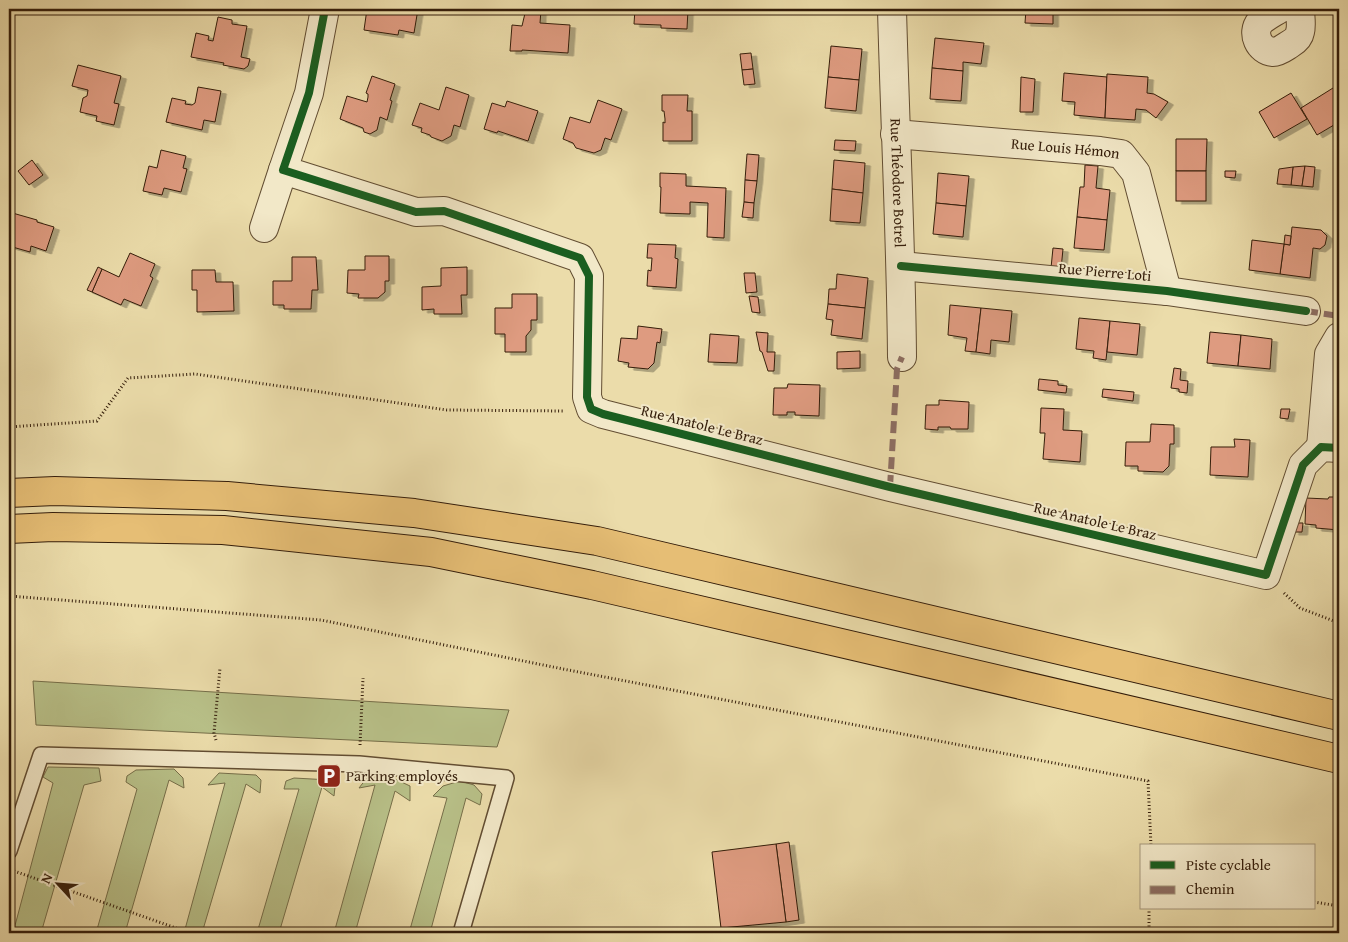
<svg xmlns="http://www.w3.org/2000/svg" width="1348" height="942" font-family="'Gentium Book Plus',serif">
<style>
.green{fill:#b8c088;stroke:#766e49}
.building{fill:#de9b80;stroke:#341d0a;filter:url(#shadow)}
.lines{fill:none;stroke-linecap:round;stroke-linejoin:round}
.lane-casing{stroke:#624d32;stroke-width:18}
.street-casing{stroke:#624d32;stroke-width:30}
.highway-casing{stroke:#341d0a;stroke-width:30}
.path{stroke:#341d0a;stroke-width:3;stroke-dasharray:1 2.5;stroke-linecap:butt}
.lane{stroke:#f2e8c8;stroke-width:15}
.street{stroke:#f2e8c8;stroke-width:28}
.highway{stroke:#e6be75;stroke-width:28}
.quiet{stroke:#8d6e63;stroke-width:6;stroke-dasharray:12 6;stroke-linecap:butt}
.cycleway-casing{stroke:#f2e8c8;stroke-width:11}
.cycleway{stroke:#1b5e20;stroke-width:8}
.labels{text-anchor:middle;stroke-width:4;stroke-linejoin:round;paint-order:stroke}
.street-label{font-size:15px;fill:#341d0a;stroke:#f2e8c8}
.poi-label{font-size:15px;fill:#341d0a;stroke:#f2e8c8;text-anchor:start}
</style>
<defs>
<filter id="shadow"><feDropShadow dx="5.5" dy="3" stdDeviation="0" flood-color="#0004"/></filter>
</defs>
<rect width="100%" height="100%" fill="#ebdcaa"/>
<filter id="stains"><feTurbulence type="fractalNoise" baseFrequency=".004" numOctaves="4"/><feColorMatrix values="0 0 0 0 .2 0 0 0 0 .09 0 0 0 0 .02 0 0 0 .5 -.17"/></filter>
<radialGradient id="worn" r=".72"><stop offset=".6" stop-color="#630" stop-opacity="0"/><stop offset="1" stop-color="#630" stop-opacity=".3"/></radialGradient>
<g class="green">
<polygon points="33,681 509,710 497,747 36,725"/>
<polygon points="48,767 99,768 101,781 84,785 41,933 13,933 53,783 43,777"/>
<polygon points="174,769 183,778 184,788 169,780 125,933 96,933 137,789 126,782 127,776 136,770"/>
<polygon points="219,773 256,775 261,780 260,793 246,784 202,933 184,933 225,783 208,785"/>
<polygon points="380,775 395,779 410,786 410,801 395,791 355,933 334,933 375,785 359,788 366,779"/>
<polygon points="294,778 330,780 335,787 334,796 322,787 279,933 257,933 299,789 284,789 286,781"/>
<polygon points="460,781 474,785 482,794 480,805 466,798 430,933 409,933 447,798 433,796 443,786"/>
</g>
<g class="building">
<polygon points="367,9 418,9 414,33 399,30 398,35 364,30"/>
<polygon points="526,9 541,10 540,23 570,25 568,53 522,50 522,51 510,51 512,25 522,26"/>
<polygon points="635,9 688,9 687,29 661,28 661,25 634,24"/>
<polygon points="1026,9 1053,9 1053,24 1025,23"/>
<polygon points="218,17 232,20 232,24 247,26 241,57 250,59 248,66 244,69 223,65 224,63 191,57 196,33 209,36 208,40 213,41"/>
<polygon points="1339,28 1339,54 1336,53"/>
<polygon points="935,38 984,43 981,64 963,62 963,71 932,68"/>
<polygon points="831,46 862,49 859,80 828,77"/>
<polygon points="751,53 753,69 742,70 740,54"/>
<polygon points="78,65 121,76 114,103 119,104 114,125 96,121 97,116 80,112 83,98 87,96 88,90 72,86"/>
<polygon points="932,68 963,71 961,101 930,99"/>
<polygon points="753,69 755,84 744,85 742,70"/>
<polygon points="1064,73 1107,77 1105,118 1074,115 1075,102 1062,101"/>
<polygon points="1107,74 1148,77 1147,93 1154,94 1168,102 1156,118 1146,110 1136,109 1135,120 1105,118"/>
<polygon points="372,76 395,84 390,100 392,101 387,120 380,117 377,130 370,134 364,132 363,128 340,119 347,96 367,102 368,97 368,94 366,93"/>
<polygon points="828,77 859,80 856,111 825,108"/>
<polygon points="1021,77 1035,79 1033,112 1020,112"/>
<polygon points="198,87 221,91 215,122 204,120 202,130 166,122 172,98 186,101 185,104 192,105 195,103"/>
<polygon points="446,87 469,95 460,127 454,125 451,136 442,141 431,137 430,135 421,132 422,128 412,125 420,103 439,110"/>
<polygon points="1333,88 1339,97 1339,122 1317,135 1301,108"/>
<polygon points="1291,93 1307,119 1274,138 1259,112"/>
<polygon points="662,95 688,95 687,111 692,111 692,141 663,141 663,122 665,123 665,119 664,111 662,111"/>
<polygon points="598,100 622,109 611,140 605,138 601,150 594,153 576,148 573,143 563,139 570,117 590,123"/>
<polygon points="507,101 538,111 528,141 498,131 497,133 484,129 492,103 505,107"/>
<polygon points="1176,139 1207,139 1206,171 1176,171"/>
<polygon points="835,140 856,141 855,151 834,150"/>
<polygon points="161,150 186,156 183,168 187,169 181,192 164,188 162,195 143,191 149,166 157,168"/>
<polygon points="747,154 759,155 757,181 745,180"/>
<polygon points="32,160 43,175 29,185 18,171"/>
<polygon points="834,160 865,163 863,193 832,189"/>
<polygon points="1085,165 1098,166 1096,188 1110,190 1107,220 1077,217 1080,187 1084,187"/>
<polygon points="1305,166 1302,186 1291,185 1293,167"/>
<polygon points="1305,166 1315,167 1313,187 1302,186"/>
<polygon points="1293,167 1291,185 1277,184 1279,169"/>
<rect x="1176" y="171" width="30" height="30"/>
<polygon points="1225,171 1236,171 1235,178 1225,177"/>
<polygon points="660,173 686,174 686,186 726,188 724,238 707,237 708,203 690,202 690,214 660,213 661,187 660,187"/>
<polygon points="938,173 969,176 966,206 936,203"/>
<polygon points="745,180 757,181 754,203 744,202"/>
<polygon points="832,189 863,193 860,223 830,221"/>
<polygon points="744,202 754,203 753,218 742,217"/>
<polygon points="936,203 966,206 963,237 933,234"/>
<polygon points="9,212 37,220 37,222 54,227 46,251 31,246 30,252 9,246"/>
<polygon points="1077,217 1107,220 1104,250 1074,248"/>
<polygon points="1292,227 1321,230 1327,236 1325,245 1320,249 1313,248 1310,278 1280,274 1284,244 1290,245"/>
<polygon points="1285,235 1291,236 1290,245 1284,244"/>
<polygon points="1252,240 1284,244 1280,274 1249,270"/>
<polygon points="648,244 676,245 675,258 678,259 676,288 647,286 648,270 651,271 652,258 647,258"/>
<polygon points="1053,248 1063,249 1061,269 1051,268"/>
<polygon points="130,253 155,264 150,276 153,278 141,306 124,299 121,305 92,292 102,269 119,277"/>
<polygon points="365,256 389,256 389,281 385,281 385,292 378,298 358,298 359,294 347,293 348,270 365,270"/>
<polygon points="292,257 316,257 318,290 312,290 311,309 284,309 284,305 273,305 273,281 292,281"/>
<polygon points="98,267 102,269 92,292 87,290"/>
<polygon points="467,267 467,295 461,295 462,314 434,314 434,309 422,310 422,287 441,286 441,268"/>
<polygon points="192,270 215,270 216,282 233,282 234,311 197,312 197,290 192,290"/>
<polygon points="744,273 755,273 757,292 746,293"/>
<polygon points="837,274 868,278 865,308 828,304 829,289 836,289"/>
<polygon points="512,294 537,294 537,320 531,320 531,330 526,336 526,352 505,352 505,334 495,334 495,308 512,308"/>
<polygon points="749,296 758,297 760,313 752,312"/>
<polygon points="828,304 865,308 862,339 831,335 833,320 826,319"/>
<polygon points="950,305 981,308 976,352 965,351 967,338 948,335"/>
<polygon points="981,308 1012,311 1009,342 991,340 990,354 976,352"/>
<polygon points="1079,318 1110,321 1106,360 1093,358 1094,351 1076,349"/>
<polygon points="1110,321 1140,324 1137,355 1107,352"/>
<polygon points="638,326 662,329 660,343 657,342 654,363 648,369 628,367 629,363 618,361 621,338 637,339"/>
<polygon points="756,332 768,333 767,352 775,352 774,371 768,371 762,352 760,351"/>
<polygon points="1210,332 1241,335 1238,366 1207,363"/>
<polygon points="710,334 739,336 737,363 708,362"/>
<polygon points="1241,335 1272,339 1270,369 1238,366"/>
<polygon points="860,351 860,368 837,369 837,352"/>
<polygon points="1174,368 1181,369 1180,380 1188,381 1187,393 1179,392 1179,389 1171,388"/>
<polygon points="1039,379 1058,381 1058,385 1067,386 1066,393 1038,390"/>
<polygon points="788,384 820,385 819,416 795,415 795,412 787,412 787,415 773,415 774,388 787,388"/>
<polygon points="1103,389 1134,392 1133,401 1102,397"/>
<polygon points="939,400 969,402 968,429 951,429 950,427 938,427 938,430 925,429 926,405 939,405"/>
<polygon points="1041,408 1064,409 1063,430 1082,431 1080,462 1043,459 1045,433 1040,433"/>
<polygon points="1281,409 1290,409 1288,419 1280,418"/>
<polygon points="1151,424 1174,425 1174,444 1170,444 1169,466 1163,472 1138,471 1138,466 1125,466 1126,442 1150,442"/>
<polygon points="1234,439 1250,440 1248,477 1210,475 1211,447 1235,447"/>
<polygon points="1329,497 1339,497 1339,530 1316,528 1316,525 1305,524 1306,498 1328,499"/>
<polygon points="1295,523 1303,523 1302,532 1293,532"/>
<polygon points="789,842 799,920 786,922 776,844"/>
<polygon points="776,844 786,922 721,928 712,852"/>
</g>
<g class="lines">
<defs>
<polyline id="lane" points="9,851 41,755 359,764 506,778 461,933"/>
<g id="street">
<polyline points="325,9 309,93 283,170 416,212 444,211 580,258 589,276 587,397 591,409 603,414 890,487 1266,575 1303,465 1321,447 1339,448"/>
<path id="s1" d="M892,9C895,125 901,241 902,357"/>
<path d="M1279,9C1273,13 1265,17 1260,22C1251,33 1259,51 1273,52C1279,52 1285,47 1290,44C1295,41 1299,38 1300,32C1302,25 1300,16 1300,9"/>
<path id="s2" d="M895,134L1100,151L1121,154L1136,173L1167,291"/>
<polyline points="264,228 283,170"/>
<polyline points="901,266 1167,291 1306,311"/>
<polyline points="1321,447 1329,354 1339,337"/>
</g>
<g id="highway">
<polyline points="9,493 55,491 227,496 414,513 597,541 1339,716"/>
<polyline points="9,529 53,527 223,530 431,552 592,585 1339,759"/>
</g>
</defs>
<use href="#lane" class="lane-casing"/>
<use href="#street" class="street-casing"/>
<use href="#highway" class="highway-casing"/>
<g class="path">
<polyline points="9,427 97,421 128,378 195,374 447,410 565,411"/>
<polyline points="1284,593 1300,608 1339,623"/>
<polyline points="9,596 321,620 563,669 1148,781 1151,846"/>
<polyline points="216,740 214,733 220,668"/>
<polyline points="360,745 363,678"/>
<polyline points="14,871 190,933"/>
<polyline points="1314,902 1339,906"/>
<polyline points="1149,908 1149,933"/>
</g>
<use href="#lane" class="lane"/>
<use href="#street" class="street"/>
<use href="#highway" class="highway"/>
<g class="quiet">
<polyline points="1306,311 1339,316"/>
<polyline points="890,487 897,369 902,357"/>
</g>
<defs>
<g id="cycleway">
<polyline points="325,9 309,93 283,170 416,212 444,211 580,258 589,276 587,397 591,409 603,414 890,487 1266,575 1303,465 1321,447 1339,448"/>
<polyline points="901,266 1167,291 1306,311"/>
</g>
</defs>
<use href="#cycleway" class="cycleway-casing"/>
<use href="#cycleway" class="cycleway"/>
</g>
<defs>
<symbol id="parking-square" viewBox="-11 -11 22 22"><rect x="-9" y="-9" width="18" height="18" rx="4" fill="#8f2418" stroke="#f2e8c8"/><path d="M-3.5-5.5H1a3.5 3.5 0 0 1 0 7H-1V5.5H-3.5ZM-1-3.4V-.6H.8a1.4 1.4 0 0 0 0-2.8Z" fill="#fff"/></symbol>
</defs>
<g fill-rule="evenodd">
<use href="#parking-square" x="315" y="762" width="28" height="28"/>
</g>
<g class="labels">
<g class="street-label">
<text dy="5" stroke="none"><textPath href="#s2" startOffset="171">Rue Louis Hémon</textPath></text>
<text dy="5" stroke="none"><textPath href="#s1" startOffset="174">Rue Théodore Botrel</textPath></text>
<text transform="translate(1105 272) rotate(5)" y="5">Rue Pierre Loti</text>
<text transform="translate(702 425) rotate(14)" y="5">Rue Anatole Le Braz</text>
<text transform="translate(1095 521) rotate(13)" y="5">Rue Anatole Le Braz</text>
</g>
<g class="poi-label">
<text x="346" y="781">Parking employés</text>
</g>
</g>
<rect width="1348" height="942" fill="none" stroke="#ebdcaa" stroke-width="30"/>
<rect x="10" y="10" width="1328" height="922" fill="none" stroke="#341d0a" stroke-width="2.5"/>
<rect x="15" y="15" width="1318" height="912" fill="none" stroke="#341d0a"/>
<rect x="1140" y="844" width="175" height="65" fill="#f2e8c8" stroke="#a6977c"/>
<rect x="1150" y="861" width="25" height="8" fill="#1b5e20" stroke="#a6977c"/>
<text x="1186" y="870" font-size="15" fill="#341d0a">Piste cyclable</text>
<rect x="1150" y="886" width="25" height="8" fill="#8d6e63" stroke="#a6977c"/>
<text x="1186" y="894" font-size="15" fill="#341d0a">Chemin</text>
<g transform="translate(58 884) rotate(296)" stroke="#f2e8c8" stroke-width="4" paint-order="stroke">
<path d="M0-4L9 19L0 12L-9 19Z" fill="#341d0a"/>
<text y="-8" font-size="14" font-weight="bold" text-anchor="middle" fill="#341d0a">N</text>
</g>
<rect width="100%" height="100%" filter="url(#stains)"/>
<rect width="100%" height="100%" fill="url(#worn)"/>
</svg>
